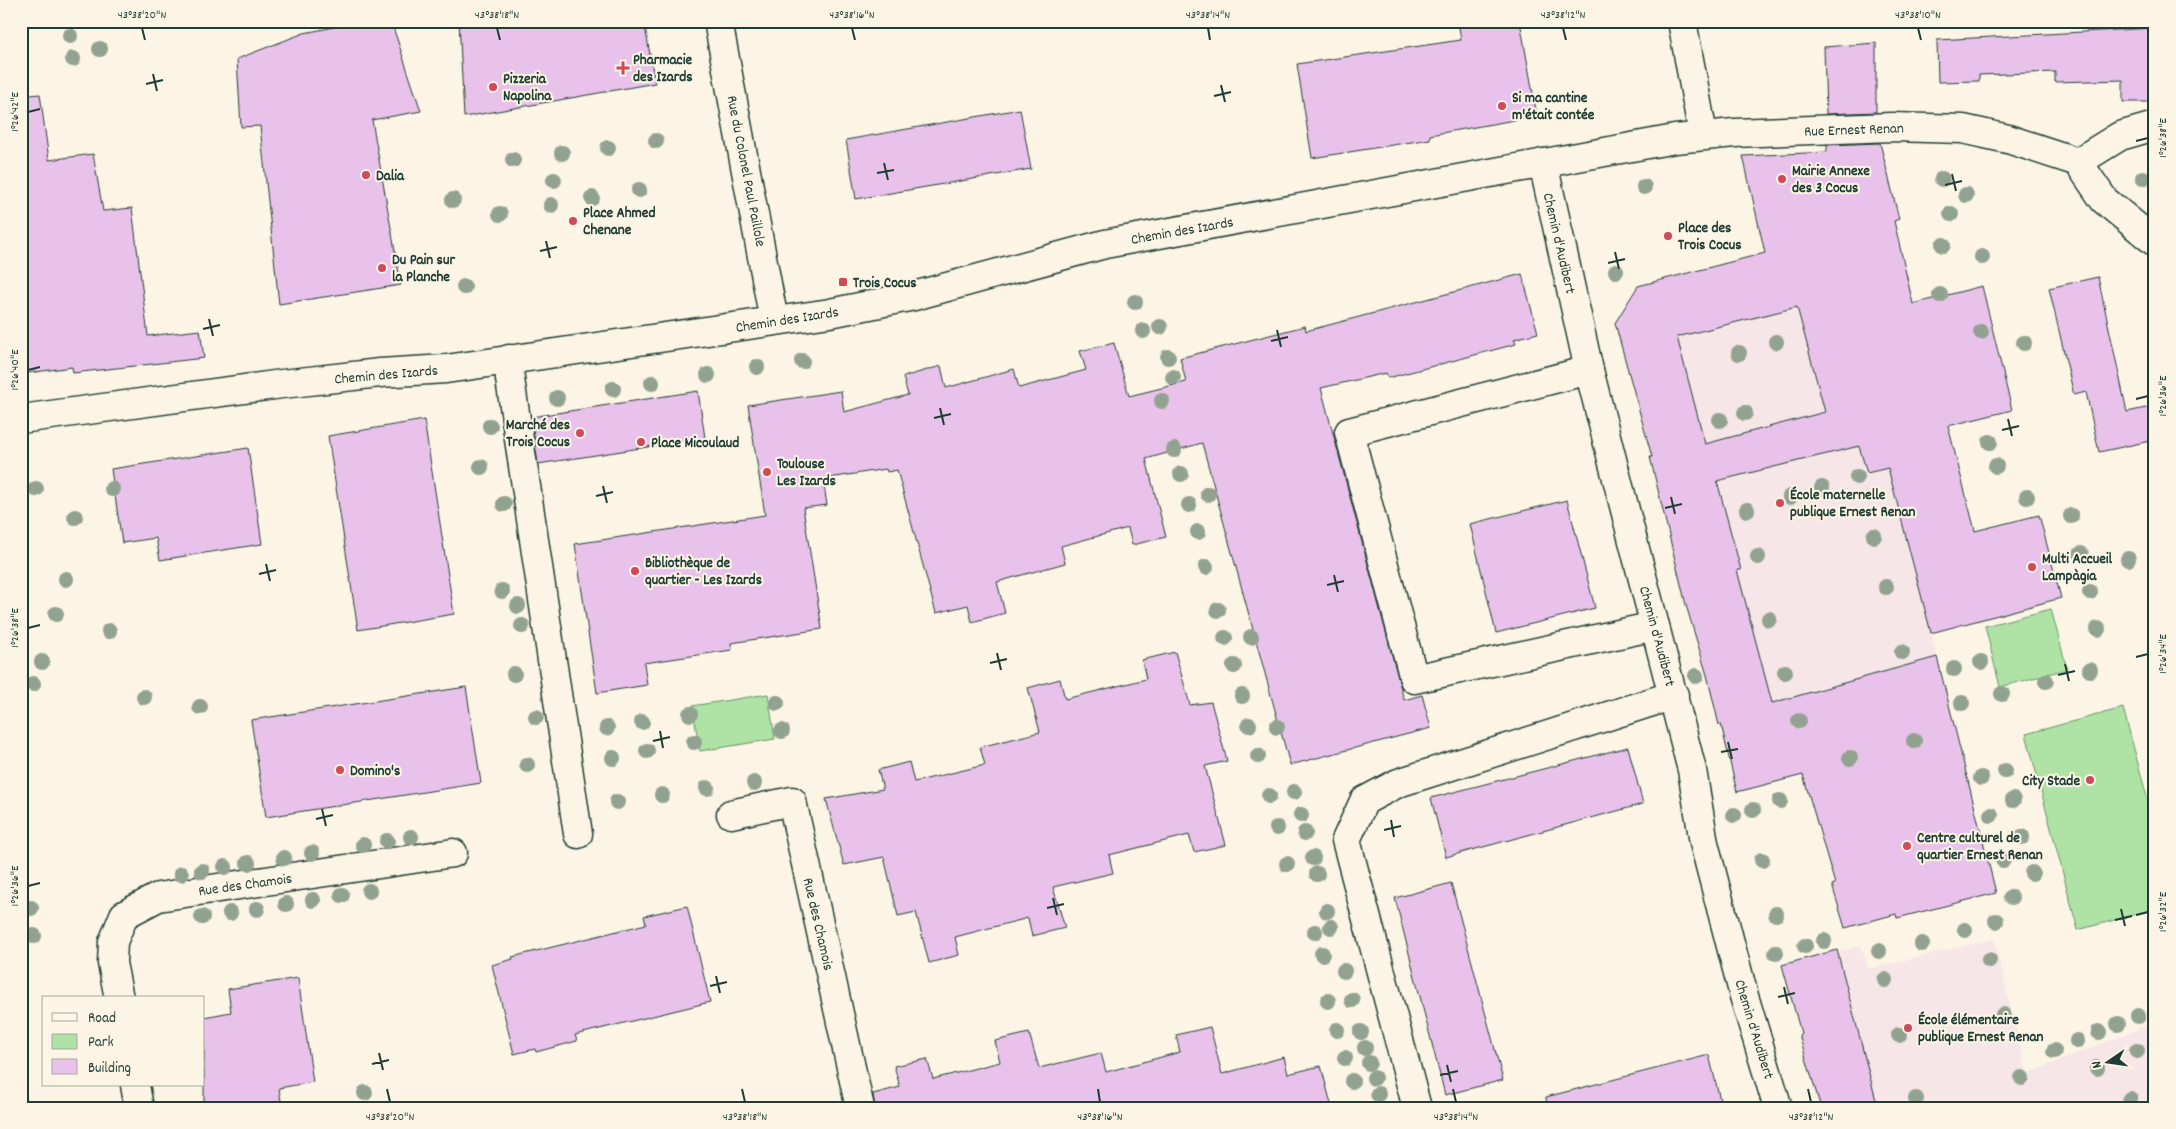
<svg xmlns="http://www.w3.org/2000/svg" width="2176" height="1129" font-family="Dekko,sans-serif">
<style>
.built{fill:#f6e6e7}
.green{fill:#aee3a5;stroke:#66906c}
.building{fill:#e9c2eb;stroke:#1f3d34;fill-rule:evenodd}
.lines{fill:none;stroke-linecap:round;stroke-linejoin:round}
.minor-casing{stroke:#1f3d34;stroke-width:31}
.minor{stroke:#fcf5e5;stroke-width:28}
.tree{fill:#92a290}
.ticks{fill:none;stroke:#1f3d34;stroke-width:2}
.poi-dot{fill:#d1495b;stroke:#fcf5e5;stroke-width:2}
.labels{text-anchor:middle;stroke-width:4;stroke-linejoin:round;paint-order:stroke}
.poi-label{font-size:15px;font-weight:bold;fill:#1f3d34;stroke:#fcf5e5;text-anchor:start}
.street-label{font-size:15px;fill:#1f3d34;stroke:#fcf5e5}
.neatline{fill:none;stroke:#1f3d34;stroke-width:2}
.ticks-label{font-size:12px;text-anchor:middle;fill:#1f3d34}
</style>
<rect width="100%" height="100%" fill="#fcf5e5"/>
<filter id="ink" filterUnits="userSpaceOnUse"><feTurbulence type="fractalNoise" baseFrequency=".02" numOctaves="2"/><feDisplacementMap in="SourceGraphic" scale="10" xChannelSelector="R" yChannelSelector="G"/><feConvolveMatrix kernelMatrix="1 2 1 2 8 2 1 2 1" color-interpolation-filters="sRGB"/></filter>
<g filter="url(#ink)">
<g class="built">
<polygon points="1784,249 1888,468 1937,657 1833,731 1792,778 1736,793 1721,725 1719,725 1684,585 1681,587 1666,527 1669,527 1650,457 1651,457 1623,346 1620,347 1616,329 1708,269 1707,267"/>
<polygon points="1994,939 2027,1074 2155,1022 2155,1108 1818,1108 1806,1054 1799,1035 1801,1033 1782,965 1861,946 1869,969"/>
</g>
<g class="green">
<polygon points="2051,609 2067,669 2000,687 1985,626"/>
<polygon points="768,694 775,739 700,751 692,706"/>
<polygon points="2123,708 2155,827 2155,909 2078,930 2026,734"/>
</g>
<g class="building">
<polygon points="365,21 391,21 421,111 372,120 401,285 279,304 260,126 241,127 237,59 304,33"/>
<polygon points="459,21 644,21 655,83 464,117"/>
<polygon points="1458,21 1520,21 1537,116 1430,135 1430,139 1312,158 1297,64 1461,40"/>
<polygon points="2155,28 2155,102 2123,102 2123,80 2055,82 2055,72 1979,75 1979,81 1938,82 1937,40"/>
<polygon points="1876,43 1876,112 1826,114 1824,47"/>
<polygon points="40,94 49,160 93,154 103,211 132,208 148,336 200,330 204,358 73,373 72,367 21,374 21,96"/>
<polygon points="1020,109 1031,169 856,199 846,140"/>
<path d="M1880,143L1899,219L1894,221L1913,304L1982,286L2012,410L1948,426L1975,531L2039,515L2061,598L1931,633L1888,468L1867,473L1859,446L1717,481L1741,570H1737L1772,703L1937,657L1996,893L1897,918L1896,914L1845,928L1832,885L1835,884L1803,775L1737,792L1721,724L1719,725L1707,675L1686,605L1650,457H1652L1615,323L1638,286L1765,253L1743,156L1827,152V145ZM1797,307L1825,412L1705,444L1677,337Z"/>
<polygon points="1522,274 1538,333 1514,339 1516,344 1388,378 1386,373 1321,388 1404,700 1422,695 1431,728 1290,765 1202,443 1146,459 1166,537 1132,545 1128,528 1061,546 1065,563 997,582 1005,613 972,622 968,605 936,613 897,470 887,472 886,469 823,479 827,505 803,508 822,629 731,643 732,650 644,663 647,685 597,693 575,544 765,515 748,405 841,391 844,412 908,395 903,377 941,366 946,388 1014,369 1019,388 1086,370 1080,351 1114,343 1129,396 1186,382 1180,358 1305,326 1306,331"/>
<polygon points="2098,277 2127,412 2155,406 2155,440 2099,452 2086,392 2074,395 2049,288"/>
<polygon points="698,391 705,438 538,464 531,417"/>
<polygon points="424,420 454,614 358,630 328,436"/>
<polygon points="248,448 262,544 160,560 156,538 122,543 111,469"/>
<polygon points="1567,500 1595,608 1496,633 1470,524"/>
<polygon points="1175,652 1190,705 1211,702 1227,761 1205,766 1226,845 1194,852 1189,835 1109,855 1113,873 1053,887 1065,928 1032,936 1028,918 955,937 959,955 929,963 916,912 898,916 884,857 844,865 826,799 883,789 878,770 909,762 914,782 985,765 980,747 1040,732 1028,688 1060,679 1065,699 1146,679 1142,660"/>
<polygon points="466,687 481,783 266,817 251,720"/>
<polygon points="1628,747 1643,804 1446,857 1431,798"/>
<polygon points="1451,883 1503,1080 1445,1095 1395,898"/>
<polygon points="687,906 710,1002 575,1035 577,1041 536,1052 535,1049 514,1054 492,965 513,959 512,957 646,924 644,916"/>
<polygon points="1837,950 1878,1108 1821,1108 1799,1035 1801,1033 1782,965"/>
<polygon points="298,978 313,1082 279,1088 282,1108 204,1108 204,1017 231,1012 228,989"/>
<polygon points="1210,1027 1222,1074 1284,1057 1288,1074 1321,1066 1332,1108 875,1108 873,1094 900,1087 894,1066 927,1059 933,1079 1000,1062 995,1041 1029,1033 1039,1068 1101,1053 1106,1072 1180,1052 1176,1035"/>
<polygon points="1709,1055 1722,1108 1547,1108 1546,1097"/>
</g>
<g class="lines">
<defs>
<g id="minor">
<polyline points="718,21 774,321"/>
<polyline points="1682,21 1703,135"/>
<polyline points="2078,162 2104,200 2155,242"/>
<polyline points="1543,163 1589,370 1692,770 1704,843 1744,996 1778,1108"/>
<polyline points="509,359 510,379 578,834"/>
<polyline points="1589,370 1349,432 1414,679 1655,626"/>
<polyline points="21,419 282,384 380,373 446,369 830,313 914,296 1105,244 1675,139 1734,133 1892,127 1963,129 2008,139 2078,162 2120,136 2155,126"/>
<polyline points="731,814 792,801 860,1108"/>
<polyline points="119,998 112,963 113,942 124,915 158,897 453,853"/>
<polyline points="135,1085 139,1108"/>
<polyline points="1417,1108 1346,840 1364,801 1398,783 1674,695"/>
</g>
</defs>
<use href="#minor" class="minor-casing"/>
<use href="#minor" class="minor"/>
</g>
<g class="tree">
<circle cx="70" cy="36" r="8"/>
<circle cx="100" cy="49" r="8"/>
<circle cx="73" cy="59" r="8"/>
<circle cx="656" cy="141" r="8"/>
<circle cx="608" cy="148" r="8"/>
<circle cx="562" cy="153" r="8"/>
<circle cx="513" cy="160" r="8"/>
<circle cx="2143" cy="178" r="8"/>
<circle cx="1942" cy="179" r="8"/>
<circle cx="554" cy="180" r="8"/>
<circle cx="1644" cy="187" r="8"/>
<circle cx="639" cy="190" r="8"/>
<circle cx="1966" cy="195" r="8"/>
<circle cx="592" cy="198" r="8"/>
<circle cx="453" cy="200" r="8"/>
<circle cx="551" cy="205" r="8"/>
<circle cx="500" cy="214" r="8"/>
<circle cx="1951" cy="214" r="8"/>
<circle cx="1943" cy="245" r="8"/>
<circle cx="1982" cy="257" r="8"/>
<circle cx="1616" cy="271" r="8"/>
<circle cx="464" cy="287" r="8"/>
<circle cx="1940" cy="295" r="8"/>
<circle cx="1135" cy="302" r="8"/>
<circle cx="1160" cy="327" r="8"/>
<circle cx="1143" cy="331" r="8"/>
<circle cx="1981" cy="332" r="8"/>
<circle cx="1776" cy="342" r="8"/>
<circle cx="2024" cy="343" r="8"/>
<circle cx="1739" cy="353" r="8"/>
<circle cx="1168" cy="357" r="8"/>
<circle cx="802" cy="361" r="8"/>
<circle cx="757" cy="367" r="8"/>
<circle cx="708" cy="375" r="8"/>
<circle cx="1173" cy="377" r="8"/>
<circle cx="652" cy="383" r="8"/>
<circle cx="613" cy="389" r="8"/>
<circle cx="557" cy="398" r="8"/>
<circle cx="1162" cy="401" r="8"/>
<circle cx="1745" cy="413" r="8"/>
<circle cx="1720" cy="420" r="8"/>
<circle cx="490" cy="426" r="8"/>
<circle cx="1990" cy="442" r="8"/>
<circle cx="1174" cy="450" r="8"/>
<circle cx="1996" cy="466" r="8"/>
<circle cx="481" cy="467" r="8"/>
<circle cx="1181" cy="474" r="8"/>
<circle cx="1857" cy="477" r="8"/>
<circle cx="1822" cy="488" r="8"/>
<circle cx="36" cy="489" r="8"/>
<circle cx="112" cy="489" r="8"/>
<circle cx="1208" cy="494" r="8"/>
<circle cx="1790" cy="497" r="8"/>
<circle cx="2027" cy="497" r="8"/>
<circle cx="504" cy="504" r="8"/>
<circle cx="1189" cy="505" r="8"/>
<circle cx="1747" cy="510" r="8"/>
<circle cx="2071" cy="516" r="8"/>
<circle cx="75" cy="517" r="8"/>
<circle cx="1198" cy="532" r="8"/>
<circle cx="1874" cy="536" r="8"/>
<circle cx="2081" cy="554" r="8"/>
<circle cx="1758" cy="557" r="8"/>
<circle cx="2128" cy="559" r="8"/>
<circle cx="1206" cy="567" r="8"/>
<circle cx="66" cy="579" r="8"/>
<circle cx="1886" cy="587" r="8"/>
<circle cx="502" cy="591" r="8"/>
<circle cx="2090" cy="592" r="8"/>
<circle cx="518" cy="606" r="8"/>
<circle cx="1218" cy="610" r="8"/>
<circle cx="56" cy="614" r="8"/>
<circle cx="1769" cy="619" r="8"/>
<circle cx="522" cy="626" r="8"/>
<circle cx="2098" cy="629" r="8"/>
<circle cx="109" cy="631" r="8"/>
<circle cx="1251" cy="637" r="8"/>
<circle cx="1225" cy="638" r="8"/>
<circle cx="1902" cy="652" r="8"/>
<circle cx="42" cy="662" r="8"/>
<circle cx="1981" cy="662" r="8"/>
<circle cx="1234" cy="666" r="8"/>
<circle cx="1954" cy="669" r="8"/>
<circle cx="2090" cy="670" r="8"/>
<circle cx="1785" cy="672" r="8"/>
<circle cx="514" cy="674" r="8"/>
<circle cx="1696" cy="676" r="8"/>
<circle cx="2046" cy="681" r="8"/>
<circle cx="33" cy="684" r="8"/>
<circle cx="2002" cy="694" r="8"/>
<circle cx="1242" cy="696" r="8"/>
<circle cx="144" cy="697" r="8"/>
<circle cx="777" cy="703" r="8"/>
<circle cx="1962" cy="703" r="8"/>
<circle cx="200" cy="707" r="8"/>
<circle cx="690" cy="714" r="8"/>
<circle cx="536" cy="717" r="8"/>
<circle cx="1799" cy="721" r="8"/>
<circle cx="642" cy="722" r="8"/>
<circle cx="1249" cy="725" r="8"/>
<circle cx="1277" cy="727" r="8"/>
<circle cx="607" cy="728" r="8"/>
<circle cx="782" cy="731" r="8"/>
<circle cx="1914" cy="741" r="8"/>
<circle cx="694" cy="742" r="8"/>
<circle cx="647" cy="751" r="8"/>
<circle cx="1258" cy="756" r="8"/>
<circle cx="613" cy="758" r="8"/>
<circle cx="1850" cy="758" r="8"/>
<circle cx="527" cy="765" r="8"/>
<circle cx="2005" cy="771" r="8"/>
<circle cx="1981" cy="778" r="8"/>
<circle cx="754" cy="783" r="8"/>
<circle cx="707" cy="788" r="8"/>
<circle cx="1294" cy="792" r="8"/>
<circle cx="662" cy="795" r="8"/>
<circle cx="1269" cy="796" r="8"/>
<circle cx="2013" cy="800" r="8"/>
<circle cx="1780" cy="801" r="8"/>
<circle cx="617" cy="802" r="8"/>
<circle cx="1753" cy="810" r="8"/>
<circle cx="1301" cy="815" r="8"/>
<circle cx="1734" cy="815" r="8"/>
<circle cx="1991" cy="815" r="8"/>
<circle cx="1277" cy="828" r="8"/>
<circle cx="1305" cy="833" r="8"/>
<circle cx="411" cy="837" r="8"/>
<circle cx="2022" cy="837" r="8"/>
<circle cx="387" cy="841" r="8"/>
<circle cx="363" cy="845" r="8"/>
<circle cx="312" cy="853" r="8"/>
<circle cx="284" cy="858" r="8"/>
<circle cx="1313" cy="858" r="8"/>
<circle cx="1762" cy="860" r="8"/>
<circle cx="2003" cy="860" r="8"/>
<circle cx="248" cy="863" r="8"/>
<circle cx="1287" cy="864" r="8"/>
<circle cx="225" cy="867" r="8"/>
<circle cx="202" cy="871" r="8"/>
<circle cx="2032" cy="873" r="8"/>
<circle cx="181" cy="874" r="8"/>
<circle cx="1317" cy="874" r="8"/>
<circle cx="369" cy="891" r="8"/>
<circle cx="342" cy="895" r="8"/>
<circle cx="2011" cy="897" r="8"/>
<circle cx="313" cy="900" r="8"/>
<circle cx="286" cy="904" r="8"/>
<circle cx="31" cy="908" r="8"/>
<circle cx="257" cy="909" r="8"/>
<circle cx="1327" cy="911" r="8"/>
<circle cx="230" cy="913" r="8"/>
<circle cx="1776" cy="914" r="8"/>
<circle cx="202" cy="917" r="8"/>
<circle cx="1996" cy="921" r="8"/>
<circle cx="1331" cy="927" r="8"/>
<circle cx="1965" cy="930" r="8"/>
<circle cx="1315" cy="932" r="8"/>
<circle cx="34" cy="936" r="8"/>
<circle cx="1824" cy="941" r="8"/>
<circle cx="1922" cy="944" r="8"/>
<circle cx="1805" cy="946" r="8"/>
<circle cx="1879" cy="951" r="8"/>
<circle cx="1776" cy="953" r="8"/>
<circle cx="1322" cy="954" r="8"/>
<circle cx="1989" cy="960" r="8"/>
<circle cx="1344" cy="971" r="8"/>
<circle cx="1885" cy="980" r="8"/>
<circle cx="1352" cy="1000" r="8"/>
<circle cx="1328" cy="1001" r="8"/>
<circle cx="2003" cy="1015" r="8"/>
<circle cx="2138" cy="1016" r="8"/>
<circle cx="2118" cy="1024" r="8"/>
<circle cx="1337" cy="1030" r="8"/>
<circle cx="1361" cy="1032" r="8"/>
<circle cx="2099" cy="1032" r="8"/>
<circle cx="1899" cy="1035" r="8"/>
<circle cx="2077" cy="1041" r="8"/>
<circle cx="1365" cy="1048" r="8"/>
<circle cx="2054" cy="1051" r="8"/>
<circle cx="2137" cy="1051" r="8"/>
<circle cx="1345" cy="1058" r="8"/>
<circle cx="1369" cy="1063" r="8"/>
<circle cx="2097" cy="1068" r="8"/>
<circle cx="1374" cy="1078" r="8"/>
<circle cx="2022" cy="1078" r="8"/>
<circle cx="1352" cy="1081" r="8"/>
<circle cx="365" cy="1093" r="8"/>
<circle cx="1378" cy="1094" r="8"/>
<circle cx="1916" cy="1099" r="8"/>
<circle cx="2130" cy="1099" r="8"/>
</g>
</g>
<path class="ticks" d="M142,28L145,40M497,28L500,40M852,28L855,40M1208,28L1210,40M1563,28L1566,40M1918,28L1921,40M153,74L157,91M146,84L163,80M1221,85L1225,102M1214,96L1231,92M28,112L40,109M2136,141L2148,138M884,163L888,180M877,173L894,170M1952,174L1956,191M1945,185L1962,181M546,241L550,258M540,251L557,247M1615,252L1619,269M1608,263L1625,259M209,319L213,336M203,329L220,325M1277,330L1281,347M1271,341L1288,337M28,370L40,367M2136,399L2148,396M940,408L944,425M934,418L951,414M2008,419L2012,436M2002,430L2019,426M603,486L607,503M596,496L613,492M1671,497L1675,514M1665,508L1682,504M266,564L270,581M259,574L276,570M1334,575L1338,592M1327,585L1344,581M28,628L40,625M997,653L1001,670M2136,657L2148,654M990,663L1007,659M2065,664L2069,681M2058,675L2075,671M660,731L663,748M653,741L670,737M1728,742L1732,759M1721,752L1738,749M322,809L326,826M316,819L333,815M1391,820L1394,837M1384,830L1401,826M28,886L40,883M1053,898L1057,915M1047,908L1064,904M2121,909L2125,926M2136,915L2148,912M2115,920L2132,916M716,976L720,993M710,986L727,982M1784,987L1788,1004M1778,997L1795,993M379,1053L383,1070M372,1064L389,1060M1447,1065L1451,1082M1440,1075L1458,1071M387,1089L390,1102M742,1089L745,1102M1098,1089L1100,1102M1453,1089L1456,1102M1808,1089L1811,1102"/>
<g class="poi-dot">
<path d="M620.5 60.5h5v5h5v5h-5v5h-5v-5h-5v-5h5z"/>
<circle cx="493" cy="87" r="5"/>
<circle cx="1502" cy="106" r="5"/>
<circle cx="366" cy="175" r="5"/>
<circle cx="1782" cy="179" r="5"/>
<circle cx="573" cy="221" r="5"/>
<circle cx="1668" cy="236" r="5"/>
<circle cx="382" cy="268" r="5"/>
<rect x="838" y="277" width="10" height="10" rx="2.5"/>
<circle cx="580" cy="433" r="5"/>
<circle cx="641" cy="442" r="5"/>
<circle cx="767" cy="472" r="5"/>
<circle cx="1780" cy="503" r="5"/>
<circle cx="2032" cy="567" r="5"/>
<circle cx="635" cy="571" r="5"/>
<circle cx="340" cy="770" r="5"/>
<circle cx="2090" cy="780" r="5"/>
<circle cx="1907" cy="846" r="5"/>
<circle cx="1908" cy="1028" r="5"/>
</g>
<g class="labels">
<g class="poi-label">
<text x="633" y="64">Pharmacie<tspan x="633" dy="17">des Izards</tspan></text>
<text x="503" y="83">Pizzeria<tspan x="503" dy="17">Napolina</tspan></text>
<text x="1512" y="102">Si ma cantine<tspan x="1512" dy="17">m'était contée</tspan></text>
<text x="1792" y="175">Mairie Annexe<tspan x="1792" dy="17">des 3 Cocus</tspan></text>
<text x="376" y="180">Dalia</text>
<text x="583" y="217">Place Ahmed<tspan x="583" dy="17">Chenane</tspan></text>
<text x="1678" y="232">Place des<tspan x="1678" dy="17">Trois Cocus</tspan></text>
<text x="392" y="264">Du Pain sur<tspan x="392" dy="17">la Planche</tspan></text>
<text x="853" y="287">Trois Cocus</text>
<text x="570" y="429" text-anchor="end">Marché des<tspan x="570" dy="17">Trois Cocus</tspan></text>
<text x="651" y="447">Place Micoulaud</text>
<text x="777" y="468">Toulouse<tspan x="777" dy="17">Les Izards</tspan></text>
<text x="1790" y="499">École maternelle<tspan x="1790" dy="17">publique Ernest Renan</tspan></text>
<text x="2042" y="563">Multi Accueil<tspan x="2042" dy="17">Lampàgia</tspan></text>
<text x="645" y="567">Bibliothèque de<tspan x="645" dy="17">quartier - Les Izards</tspan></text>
<text x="350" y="775">Domino's</text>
<text x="2080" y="785" text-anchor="end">City Stade</text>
<text x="1917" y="842">Centre culturel de<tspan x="1917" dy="17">quartier Ernest Renan</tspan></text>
<text x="1918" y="1024">École élémentaire<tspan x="1918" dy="17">publique Ernest Renan</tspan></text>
</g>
<g class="street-label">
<text transform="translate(1854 129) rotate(-2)" y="5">Rue Ernest Renan</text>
<text transform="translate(747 171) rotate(79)" y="5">Rue du Colonel Paul Paillole</text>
<text transform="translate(1182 230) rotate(-10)" y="5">Chemin des Izards</text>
<text transform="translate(1560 243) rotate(77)" y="5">Chemin d'Audibert</text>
<text transform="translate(787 319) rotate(-9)" y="5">Chemin des Izards</text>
<text transform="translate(386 374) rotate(-5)" y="5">Chemin des Izards</text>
<text transform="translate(1658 636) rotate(75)" y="5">Chemin d'Audibert</text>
<text transform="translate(245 884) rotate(-8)" y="5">Rue des Chamois</text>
<text transform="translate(819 924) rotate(77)" y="5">Rue des Chamois</text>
<text transform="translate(1755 1029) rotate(73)" y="5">Chemin d'Audibert</text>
</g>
</g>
<rect width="2176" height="1129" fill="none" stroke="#fcf5e5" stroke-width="55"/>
<rect x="42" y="996" width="162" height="90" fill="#fcf5e5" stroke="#a4ab9e"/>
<rect x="52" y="1013" width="25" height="8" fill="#fcf5e5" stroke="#a4ab9e"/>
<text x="88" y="1022" font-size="15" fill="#1f3d34">Road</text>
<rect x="52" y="1034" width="25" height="15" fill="#aee3a5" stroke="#a4ab9e"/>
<text x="88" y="1046" font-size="15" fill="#1f3d34">Park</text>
<rect x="52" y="1059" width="25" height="15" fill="#e9c2eb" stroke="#a4ab9e"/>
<text x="88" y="1072" font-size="15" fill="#1f3d34">Building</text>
<g transform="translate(2108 1062) rotate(257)" stroke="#fcf5e5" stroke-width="4" paint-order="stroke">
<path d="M0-4L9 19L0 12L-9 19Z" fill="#1f3d34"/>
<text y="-8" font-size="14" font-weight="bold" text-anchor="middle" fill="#1f3d34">N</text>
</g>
<rect x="28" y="28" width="2120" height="1074" class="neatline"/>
<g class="ticks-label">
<text x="142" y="18">43°38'20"N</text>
<text x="497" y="18">43°38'18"N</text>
<text x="852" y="18">43°38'16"N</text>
<text x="1208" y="18">43°38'14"N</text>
<text x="1563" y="18">43°38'12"N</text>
<text x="1918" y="18">43°38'10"N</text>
<text transform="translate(14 112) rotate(-90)" y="4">1°26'42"E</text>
<text transform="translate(2162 138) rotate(-90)" y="4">1°26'38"E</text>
<text transform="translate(14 370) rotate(-90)" y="4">1°26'40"E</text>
<text transform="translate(2162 396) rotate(-90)" y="4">1°26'36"E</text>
<text transform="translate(14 628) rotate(-90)" y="4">1°26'38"E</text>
<text transform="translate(2162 654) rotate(-90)" y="4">1°26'34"E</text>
<text transform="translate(14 886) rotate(-90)" y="4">1°26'36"E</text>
<text transform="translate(2162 912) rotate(-90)" y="4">1°26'32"E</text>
<text x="390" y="1120">43°38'20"N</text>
<text x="745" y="1120">43°38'18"N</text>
<text x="1100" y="1120">43°38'16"N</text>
<text x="1456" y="1120">43°38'14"N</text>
<text x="1811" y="1120">43°38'12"N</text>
</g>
</svg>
